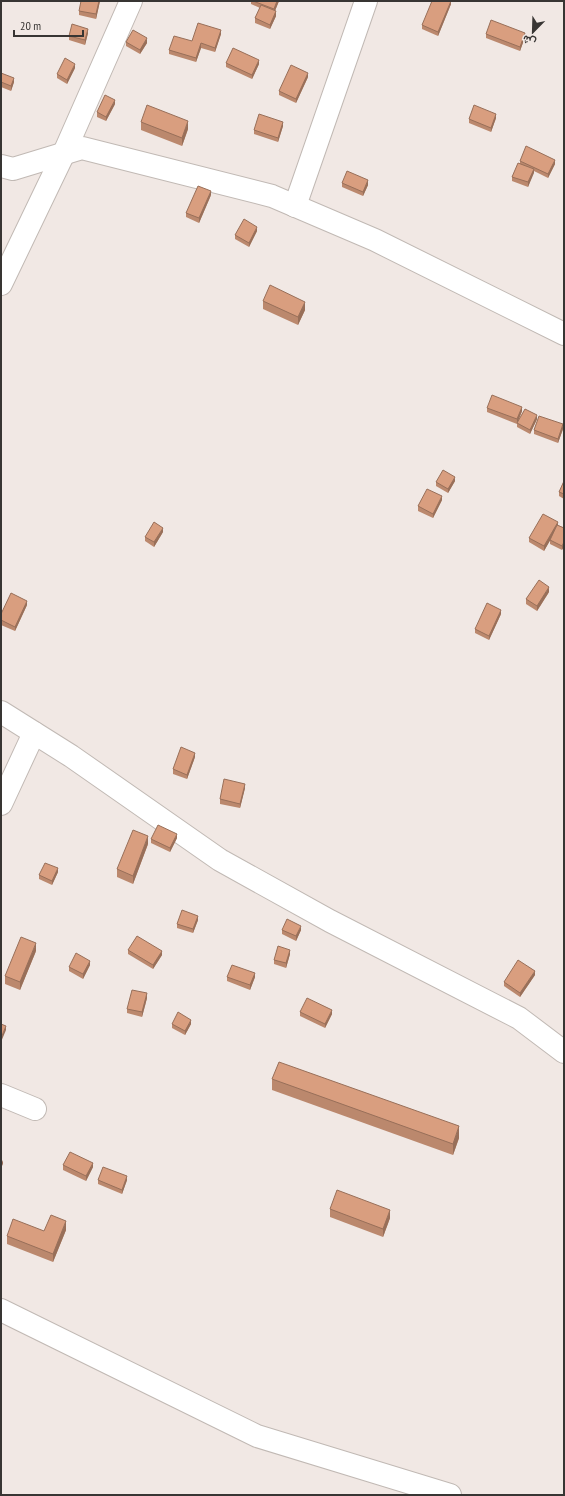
<svg xmlns="http://www.w3.org/2000/svg" width="565" height="1496" font-family="'PT Sans Narrow',Vazirmatn,sans-serif">
<style>
.lines{fill:none;stroke-linecap:round;stroke-linejoin:round}
.street-casing{stroke:#c1b9b4;stroke-width:24}
.secondary-casing{stroke:#c1b9b4;stroke-width:24}
.street{stroke:#fff;stroke-width:22}
.secondary{stroke:#fff;stroke-width:22}
.wall{fill:#bb886d}
.shaded-wall{fill:#986f59}
.building{fill:#d99e7f;stroke:#986f59}
</style>
<rect width="100%" height="100%" fill="#f1e8e4"/>
<g class="lines">
<defs>
<g id="street">
<polyline points="295,206 366,1"/>
<polyline points="1,284 64,153 131,1"/>
<polyline points="1,712 71,756 220,860 330,921 519,1018 564,1052"/>
<polyline points="1,804 34,733"/>
<polyline points="1,1095 35,1109"/>
<polyline points="1,1310 257,1436 450,1495"/>
</g>
<polyline id="secondary" points="1,166 13,169 82,148 272,196 375,240 564,334"/>
</defs>
<use href="#street" class="street-casing"/>
<use href="#secondary" class="secondary-casing"/>
<use href="#street" class="street"/>
<use href="#secondary" class="secondary"/>
</g>
<g class="wall">
<polygon points="100,1 96,19 79,15 79,11"/>
<polygon points="251,1 279,1 275,11 276,16 270,29 255,23 255,18 260,8 251,4"/>
<polygon points="451,1 451,4 438,36 422,29 422,25"/>
<polygon points="88,33 85,45 69,40 69,36"/>
<polygon points="221,34 215,52 201,48 196,62 169,54 169,50 192,41"/>
<polygon points="486,34 525,37 520,51 486,38"/>
<polygon points="126,42 147,43 140,54 126,46"/>
<polygon points="226,63 259,64 252,79 226,67"/>
<polygon points="75,68 67,84 57,78 57,74"/>
<polygon points="1,73 14,82 11,91 1,87"/>
<polygon points="308,77 296,103 279,95 279,91"/>
<polygon points="115,104 106,121 97,117 97,112"/>
<polygon points="496,118 491,132 469,123 469,119"/>
<polygon points="141,122 188,129 182,146 141,130"/>
<polygon points="283,126 278,142 254,134 254,130"/>
<polygon points="520,161 555,164 548,178 534,171 528,187 512,181 512,177 520,163"/>
<polygon points="342,183 368,185 363,196 342,187"/>
<polygon points="211,195 199,223 186,217 186,213"/>
<polygon points="257,231 249,247 235,239 235,235"/>
<polygon points="263,301 305,310 298,325 263,309"/>
<polygon points="487,408 522,411 517,424 487,412"/>
<polygon points="537,419 530,434 517,427 517,423"/>
<polygon points="563,429 558,443 534,434 534,430"/>
<polygon points="455,481 448,493 436,486 436,482"/>
<polygon points="564,481 564,499 559,496 559,492"/>
<polygon points="442,500 433,518 418,511 418,506"/>
<polygon points="558,525 564,528 562,550 550,544 550,540 544,551 529,542 529,538"/>
<polygon points="163,532 154,547 145,541 145,537"/>
<polygon points="549,592 537,611 526,604 526,599"/>
<polygon points="27,605 15,631 1,625 1,614"/>
<polygon points="501,614 489,640 475,633 475,629"/>
<polygon points="195,757 187,779 173,774 173,769"/>
<polygon points="245,788 240,808 220,804 220,799"/>
<polygon points="177,838 170,852 151,843 151,839"/>
<polygon points="148,844 133,884 117,877 117,869"/>
<polygon points="58,872 52,885 39,879 39,875"/>
<polygon points="198,920 193,933 177,928 177,924"/>
<polygon points="282,930 301,930 296,941 282,934"/>
<polygon points="128,950 162,955 153,969 128,954"/>
<polygon points="36,951 20,990 5,984 5,976"/>
<polygon points="290,954 286,968 274,964 274,960"/>
<polygon points="90,965 83,979 69,971 69,967"/>
<polygon points="535,975 520,997 504,986 504,982"/>
<polygon points="227,977 255,977 250,990 227,981"/>
<polygon points="147,998 142,1017 127,1013 127,1009"/>
<polygon points="300,1012 332,1014 325,1028 300,1016"/>
<polygon points="172,1024 191,1024 185,1035 172,1028"/>
<polygon points="272,1079 459,1138 453,1155 272,1090"/>
<polygon points="63,1165 93,1167 86,1181 63,1170"/>
<polygon points="98,1180 127,1180 122,1194 98,1184"/>
<polygon points="330,1209 390,1218 383,1237 330,1217"/>
<polygon points="66,1230 53,1262 7,1244 7,1236 44,1231"/>
</g>
<g class="shaded-wall">
<polygon points="99,1 100,1 96,19 96,14"/>
<polygon points="277,1 279,1 274,13 274,9"/>
<polygon points="451,1 451,4 438,36 438,32"/>
<polygon points="276,11 276,16 270,29 270,25"/>
<polygon points="88,29 88,33 85,45 85,40"/>
<polygon points="221,30 221,34 215,52 215,48"/>
<polygon points="525,33 525,37 520,51 520,47"/>
<polygon points="147,38 147,43 140,54 140,50"/>
<polygon points="201,43 201,48 196,62 196,58"/>
<polygon points="259,60 259,64 252,79 252,75"/>
<polygon points="75,64 75,68 67,84 67,80"/>
<polygon points="308,73 308,77 296,103 296,99"/>
<polygon points="14,78 14,82 11,91 11,86"/>
<polygon points="115,100 115,104 106,121 106,117"/>
<polygon points="496,114 496,118 491,132 491,128"/>
<polygon points="188,121 188,129 182,146 182,138"/>
<polygon points="283,122 283,126 278,142 278,138"/>
<polygon points="555,160 555,164 548,178 548,174"/>
<polygon points="534,169 534,173 528,187 528,182"/>
<polygon points="368,180 368,185 363,196 363,192"/>
<polygon points="211,191 211,195 199,223 199,218"/>
<polygon points="257,227 257,231 249,247 249,243"/>
<polygon points="305,302 305,310 298,325 298,317"/>
<polygon points="522,407 522,411 517,424 517,419"/>
<polygon points="537,415 537,419 530,434 530,430"/>
<polygon points="563,424 563,429 558,443 558,439"/>
<polygon points="455,477 455,481 448,493 448,489"/>
<polygon points="442,496 442,500 433,518 433,514"/>
<polygon points="558,522 558,527 544,551 544,546"/>
<polygon points="163,528 163,532 154,547 154,542"/>
<polygon points="564,542 564,547 562,550 562,546"/>
<polygon points="549,587 549,592 537,611 537,606"/>
<polygon points="27,601 27,605 15,631 15,627"/>
<polygon points="501,610 501,614 489,640 489,636"/>
<polygon points="195,753 195,757 187,779 187,775"/>
<polygon points="245,784 245,788 240,808 240,804"/>
<polygon points="177,834 177,838 170,852 170,848"/>
<polygon points="148,836 148,844 133,884 133,876"/>
<polygon points="58,868 58,872 52,885 52,881"/>
<polygon points="198,916 198,920 193,933 193,929"/>
<polygon points="301,926 301,930 296,941 296,936"/>
<polygon points="36,943 36,951 20,990 20,982"/>
<polygon points="290,950 290,954 286,968 286,963"/>
<polygon points="162,951 162,955 153,969 153,965"/>
<polygon points="90,961 90,965 83,979 83,974"/>
<polygon points="535,971 535,975 520,997 520,993"/>
<polygon points="255,973 255,977 250,990 250,985"/>
<polygon points="147,993 147,998 142,1017 142,1012"/>
<polygon points="332,1010 332,1014 325,1028 325,1024"/>
<polygon points="191,1020 191,1024 185,1035 185,1031"/>
<polygon points="6,1026 6,1030 1,1042 1,1038"/>
<polygon points="459,1126 459,1138 453,1155 453,1144"/>
<polygon points="3,1160 3,1164 1,1168 1,1164"/>
<polygon points="93,1163 93,1167 86,1181 86,1176"/>
<polygon points="127,1176 127,1180 122,1194 122,1190"/>
<polygon points="390,1210 390,1218 383,1237 383,1229"/>
<polygon points="66,1221 66,1230 53,1262 53,1254"/>
</g>
<g class="building">
<polygon points="81,1 99,1 96,14 79,11"/>
<polygon points="253,1 277,1 274,9"/>
<polygon points="432,1 451,1 438,32 422,25"/>
<polygon points="261,5 276,11 270,25 255,18"/>
<polygon points="491,20 525,33 520,47 486,34"/>
<polygon points="198,23 221,30 215,48 201,43 196,58 169,50 174,36 192,41"/>
<polygon points="72,24 88,29 85,40 69,36"/>
<polygon points="133,30 147,38 140,50 126,42"/>
<polygon points="233,48 259,60 252,75 226,63"/>
<polygon points="65,58 75,64 67,80 57,74"/>
<polygon points="291,65 308,73 296,99 279,91"/>
<polygon points="1,73 14,78 11,86 1,82"/>
<polygon points="105,95 115,100 106,117 97,112"/>
<polygon points="147,105 188,121 182,138 141,122"/>
<polygon points="474,105 496,114 491,128 469,119"/>
<polygon points="259,114 283,122 278,138 254,130"/>
<polygon points="526,146 555,160 548,174 520,161"/>
<polygon points="518,163 534,169 528,182 512,177"/>
<polygon points="347,171 368,180 363,192 342,183"/>
<polygon points="198,186 211,191 199,218 186,213"/>
<polygon points="244,219 257,227 249,243 235,235"/>
<polygon points="270,285 305,302 298,317 263,301"/>
<polygon points="492,395 522,407 517,419 487,408"/>
<polygon points="525,409 537,415 530,430 517,423"/>
<polygon points="539,416 563,424 558,439 534,430"/>
<polygon points="443,470 455,477 448,489 436,482"/>
<polygon points="564,481 564,494 559,492"/>
<polygon points="427,489 442,496 433,514 418,506"/>
<polygon points="543,514 558,522 544,546 529,538"/>
<polygon points="154,522 163,528 154,542 145,537"/>
<polygon points="557,525 564,528 564,542 562,546 550,540"/>
<polygon points="539,580 549,587 537,606 526,599"/>
<polygon points="11,593 27,601 15,627 1,620 1,614"/>
<polygon points="487,603 501,610 489,636 475,629"/>
<polygon points="181,747 195,753 187,775 173,769"/>
<polygon points="224,779 245,784 240,804 220,799"/>
<polygon points="158,825 177,834 170,848 151,839"/>
<polygon points="133,830 148,836 133,876 117,869"/>
<polygon points="45,863 58,868 52,881 39,875"/>
<polygon points="182,910 198,916 193,929 177,924"/>
<polygon points="287,919 301,926 296,936 282,930"/>
<polygon points="137,936 162,951 153,965 128,950"/>
<polygon points="21,937 36,943 20,982 5,976"/>
<polygon points="278,946 290,950 286,963 274,960"/>
<polygon points="76,953 90,961 83,974 69,967"/>
<polygon points="518,960 535,971 520,993 504,982"/>
<polygon points="232,965 255,973 250,985 227,977"/>
<polygon points="132,990 147,993 142,1012 127,1009"/>
<polygon points="307,998 332,1010 325,1024 300,1012"/>
<polygon points="178,1012 191,1020 185,1031 172,1024"/>
<polygon points="1,1024 6,1026 1,1038"/>
<polygon points="279,1062 459,1126 453,1144 272,1079"/>
<polygon points="70,1152 93,1163 86,1176 63,1165"/>
<polygon points="103,1167 127,1176 122,1190 98,1180"/>
<polygon points="337,1190 390,1210 383,1229 330,1209"/>
<polygon points="51,1215 66,1221 53,1254 7,1236 13,1219 44,1231"/>
</g>
<rect width="565" height="1496" fill="none" stroke="#383533" stroke-width="4"/>
<g transform="translate(533 32) rotate(203)" stroke="#f1e8e4" stroke-width="3" paint-order="stroke">
<path d="M0-3L7 15L0 10L-7 15Z" fill="#383533"/>
<text y="-6" font-size="11" font-weight="bold" text-anchor="middle" fill="#383533">ش</text>
</g>
<path d="M14 30v6h69v-6" fill="none" stroke="#383533" stroke-width="2"/>
<text x="20" y="30" font-size="12" fill="#383533" stroke="#f1e8e4" stroke-width="3" paint-order="stroke">20 m</text>
</svg>
